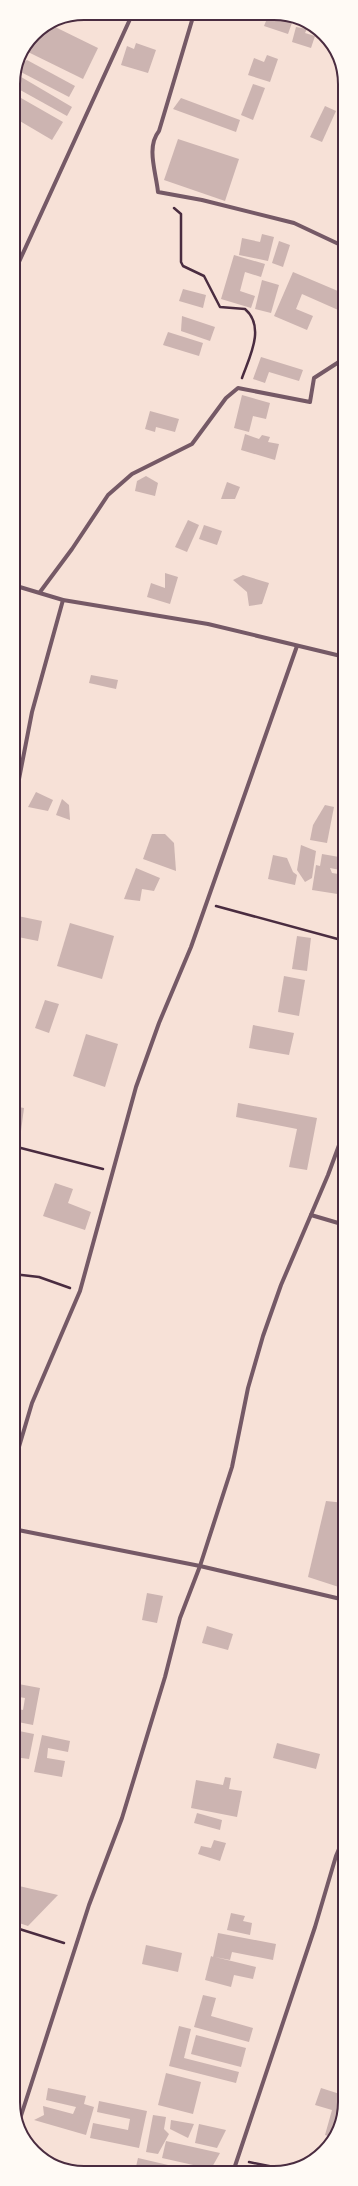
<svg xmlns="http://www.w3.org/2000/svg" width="358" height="2186" font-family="'Varela Round',sans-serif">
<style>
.building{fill:#ccb4b1}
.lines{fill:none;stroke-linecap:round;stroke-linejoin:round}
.path{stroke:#4a2c40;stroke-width:2.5}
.minor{stroke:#755966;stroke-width:4}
.rim{fill:none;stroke:#4a2c40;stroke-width:2}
</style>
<rect width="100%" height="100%" fill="#f7e1d7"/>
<g class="building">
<polygon points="292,15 294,17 288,34 264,26 268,16 279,19 280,16"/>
<polygon points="49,24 98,48 83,79 28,52 39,30"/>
<polygon points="296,27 307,29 305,33 315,36 311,48 292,42"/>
<polygon points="136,43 156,50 148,73 121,65 127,46 134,49"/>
<polygon points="267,55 278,59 270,82 248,75 254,58 264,62"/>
<polygon points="27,60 75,86 69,97 17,70 20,65"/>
<polygon points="16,74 72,107 67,116 13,86"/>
<polygon points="253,84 265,88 253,120 241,115"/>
<polygon points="21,98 63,122 52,140 13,117 13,111"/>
<polygon points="181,98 240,120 236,132 173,109"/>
<polygon points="325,106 336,111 322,142 310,137"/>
<polygon points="178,139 239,159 225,201 164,180"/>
<polygon points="262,234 274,237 268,261 239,255 242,238 260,242"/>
<polygon points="279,241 290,245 283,267 272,263"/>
<polygon points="234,255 265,264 261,277 245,272 240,291 255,296 251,308 221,299"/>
<polygon points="293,272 345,294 345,313 302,294 296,309 313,316 307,330 274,316"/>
<polygon points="262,280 279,285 271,313 255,309"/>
<polygon points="183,289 206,295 203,308 179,301"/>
<polygon points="182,316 215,327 210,341 181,331"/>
<polygon points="168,332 203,343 199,356 163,345"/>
<polygon points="261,357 303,370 299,381 269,372 265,383 253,379"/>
<polygon points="242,395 270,403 266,419 253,416 249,432 234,428"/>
<polygon points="150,411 179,419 175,432 156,427 155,432 145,429"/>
<polygon points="245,434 259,439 262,435 270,437 268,442 279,444 275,460 241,450"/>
<polygon points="146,476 158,483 155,496 135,491 137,481"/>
<polygon points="227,482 240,487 235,499 221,499"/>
<polygon points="188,520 199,525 187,552 175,547"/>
<polygon points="204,525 222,531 217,545 199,539"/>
<polygon points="165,573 178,577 170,604 147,597 151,583 165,588"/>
<polygon points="243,575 269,583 262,604 249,606 247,592 233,580"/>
<polygon points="91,675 118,680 116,689 89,683"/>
<polygon points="36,792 53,800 48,811 28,807"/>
<polygon points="62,799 69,805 70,820 56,815"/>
<polygon points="325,805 334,807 327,843 310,840 313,825"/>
<polygon points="152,834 165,834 174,843 176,871 143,859"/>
<polygon points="301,845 316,851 312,878 305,882 297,870"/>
<polygon points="322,854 345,858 345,871 330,868 332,873 345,875 344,895 312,890 316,865 320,866"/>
<polygon points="273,855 287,858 293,872 297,875 295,885 268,879"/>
<polygon points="136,868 160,878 154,891 142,889 140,901 124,899"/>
<polygon points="13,915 42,921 38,941 13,936"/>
<polygon points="70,923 114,936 102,979 57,966"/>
<polygon points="297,936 311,938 307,971 292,969"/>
<polygon points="284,976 305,980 299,1016 278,1012"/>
<polygon points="45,1000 59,1004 49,1033 35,1028"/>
<polygon points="253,1025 294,1033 289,1055 249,1048"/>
<polygon points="86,1034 118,1044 105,1087 73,1076"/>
<polygon points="238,1103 317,1118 307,1170 289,1167 297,1129 236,1117"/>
<polygon points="13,1106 24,1108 21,1131 13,1130"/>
<polygon points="55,1183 73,1189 68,1203 91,1212 85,1230 43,1216"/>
<polygon points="326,1501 345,1503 345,1589 308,1577"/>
<polygon points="147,1593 163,1596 157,1623 142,1620"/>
<polygon points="207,1626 233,1634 228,1650 202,1643"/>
<polygon points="13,1683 40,1688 33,1725 13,1721 13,1708 23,1710 25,1698 13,1696"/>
<polygon points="19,1731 34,1734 29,1759 14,1757"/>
<polygon points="42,1735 70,1741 68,1752 48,1748 47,1758 65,1761 62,1777 34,1772"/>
<polygon points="277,1743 320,1754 316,1769 273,1758"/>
<polygon points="225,1777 231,1778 229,1789 242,1791 237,1817 191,1808 196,1780 223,1785"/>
<polygon points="197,1813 222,1820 220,1830 194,1823"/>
<polygon points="214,1840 226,1843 220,1861 198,1854 201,1846 211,1848"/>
<polygon points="19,1886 58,1895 28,1926 13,1921 13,1895"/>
<polygon points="231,1913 245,1916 243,1921 252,1923 250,1935 227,1930"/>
<polygon points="218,1933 276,1944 273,1960 232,1952 230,1960 215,1957 256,1967 253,1979 234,1975 231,1987 205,1980 211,1956 213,1957"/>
<polygon points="146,1945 182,1953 178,1972 142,1964"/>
<polygon points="203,1995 216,1998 211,2016 253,2028 249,2042 194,2027"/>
<polygon points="179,2026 191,2029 184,2058 239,2072 236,2083 169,2066"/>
<polygon points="196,2035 246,2048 241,2067 191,2054"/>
<polygon points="166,2073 201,2082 193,2114 158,2105"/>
<polygon points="48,2088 86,2096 84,2104 94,2107 86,2135 34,2120 44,2115 43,2106 73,2114 76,2107 46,2100"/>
<polygon points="321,2088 343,2095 340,2103 344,2104 332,2137 325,2135 332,2110 315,2105"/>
<polygon points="99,2101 147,2111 139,2148 90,2138 93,2123 128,2130 130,2119 97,2112"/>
<polygon points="153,2115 166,2117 164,2129 169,2134 158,2154 146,2152"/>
<polygon points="171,2120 194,2124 188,2138 170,2129"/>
<polygon points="199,2124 226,2130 217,2148 195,2143"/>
<polygon points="166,2141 220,2153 211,2169 162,2158"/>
<polygon points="138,2158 181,2168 181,2172 135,2171"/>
</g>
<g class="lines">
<g class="path">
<path d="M174,208L181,214V262L183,266L204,276L220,307L245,309C266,327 249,358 242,378"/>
<polyline points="216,906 345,941"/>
<polyline points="13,1146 103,1169"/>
<polyline points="13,1274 39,1277 70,1288"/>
<polyline points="13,1927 64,1943"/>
<polyline points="249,2162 289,2170"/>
</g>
<g class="minor">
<path d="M193,17L159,131C146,147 156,172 158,192L202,200L294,223L345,247"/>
<polyline points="13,275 131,17"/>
<polyline points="13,585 63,600 208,624 345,657"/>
<polyline points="40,592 72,549 108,495 132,474 192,444 226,398 238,388 310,402 314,378 345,358"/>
<polyline points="13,810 32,712 63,600"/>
<polyline points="311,1215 345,1225"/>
<polyline points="13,1467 32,1403 80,1291 136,1087 159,1023 191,947 297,646"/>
<polyline points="13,1529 200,1566 345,1600"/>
<polyline points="19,2122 89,1905 122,1818 165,1677 180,1618 200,1566 232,1467 248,1388 263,1336 281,1285 328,1175 345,1129"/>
<polyline points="233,2172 315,1927 336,1856 345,1835"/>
</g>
</g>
<path d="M0 0H358V2186H0ZM84 20H274A64 64 0 0 1 338 84V2102A64 64 0 0 1 274 2166H84A64 64 0 0 1 20 2102V84A64 64 0 0 1 84 20Z" fill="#fffaf5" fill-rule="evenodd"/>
<path class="rim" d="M84 20H274A64 64 0 0 1 338 84V2102A64 64 0 0 1 274 2166H84A64 64 0 0 1 20 2102V84A64 64 0 0 1 84 20Z"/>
</svg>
